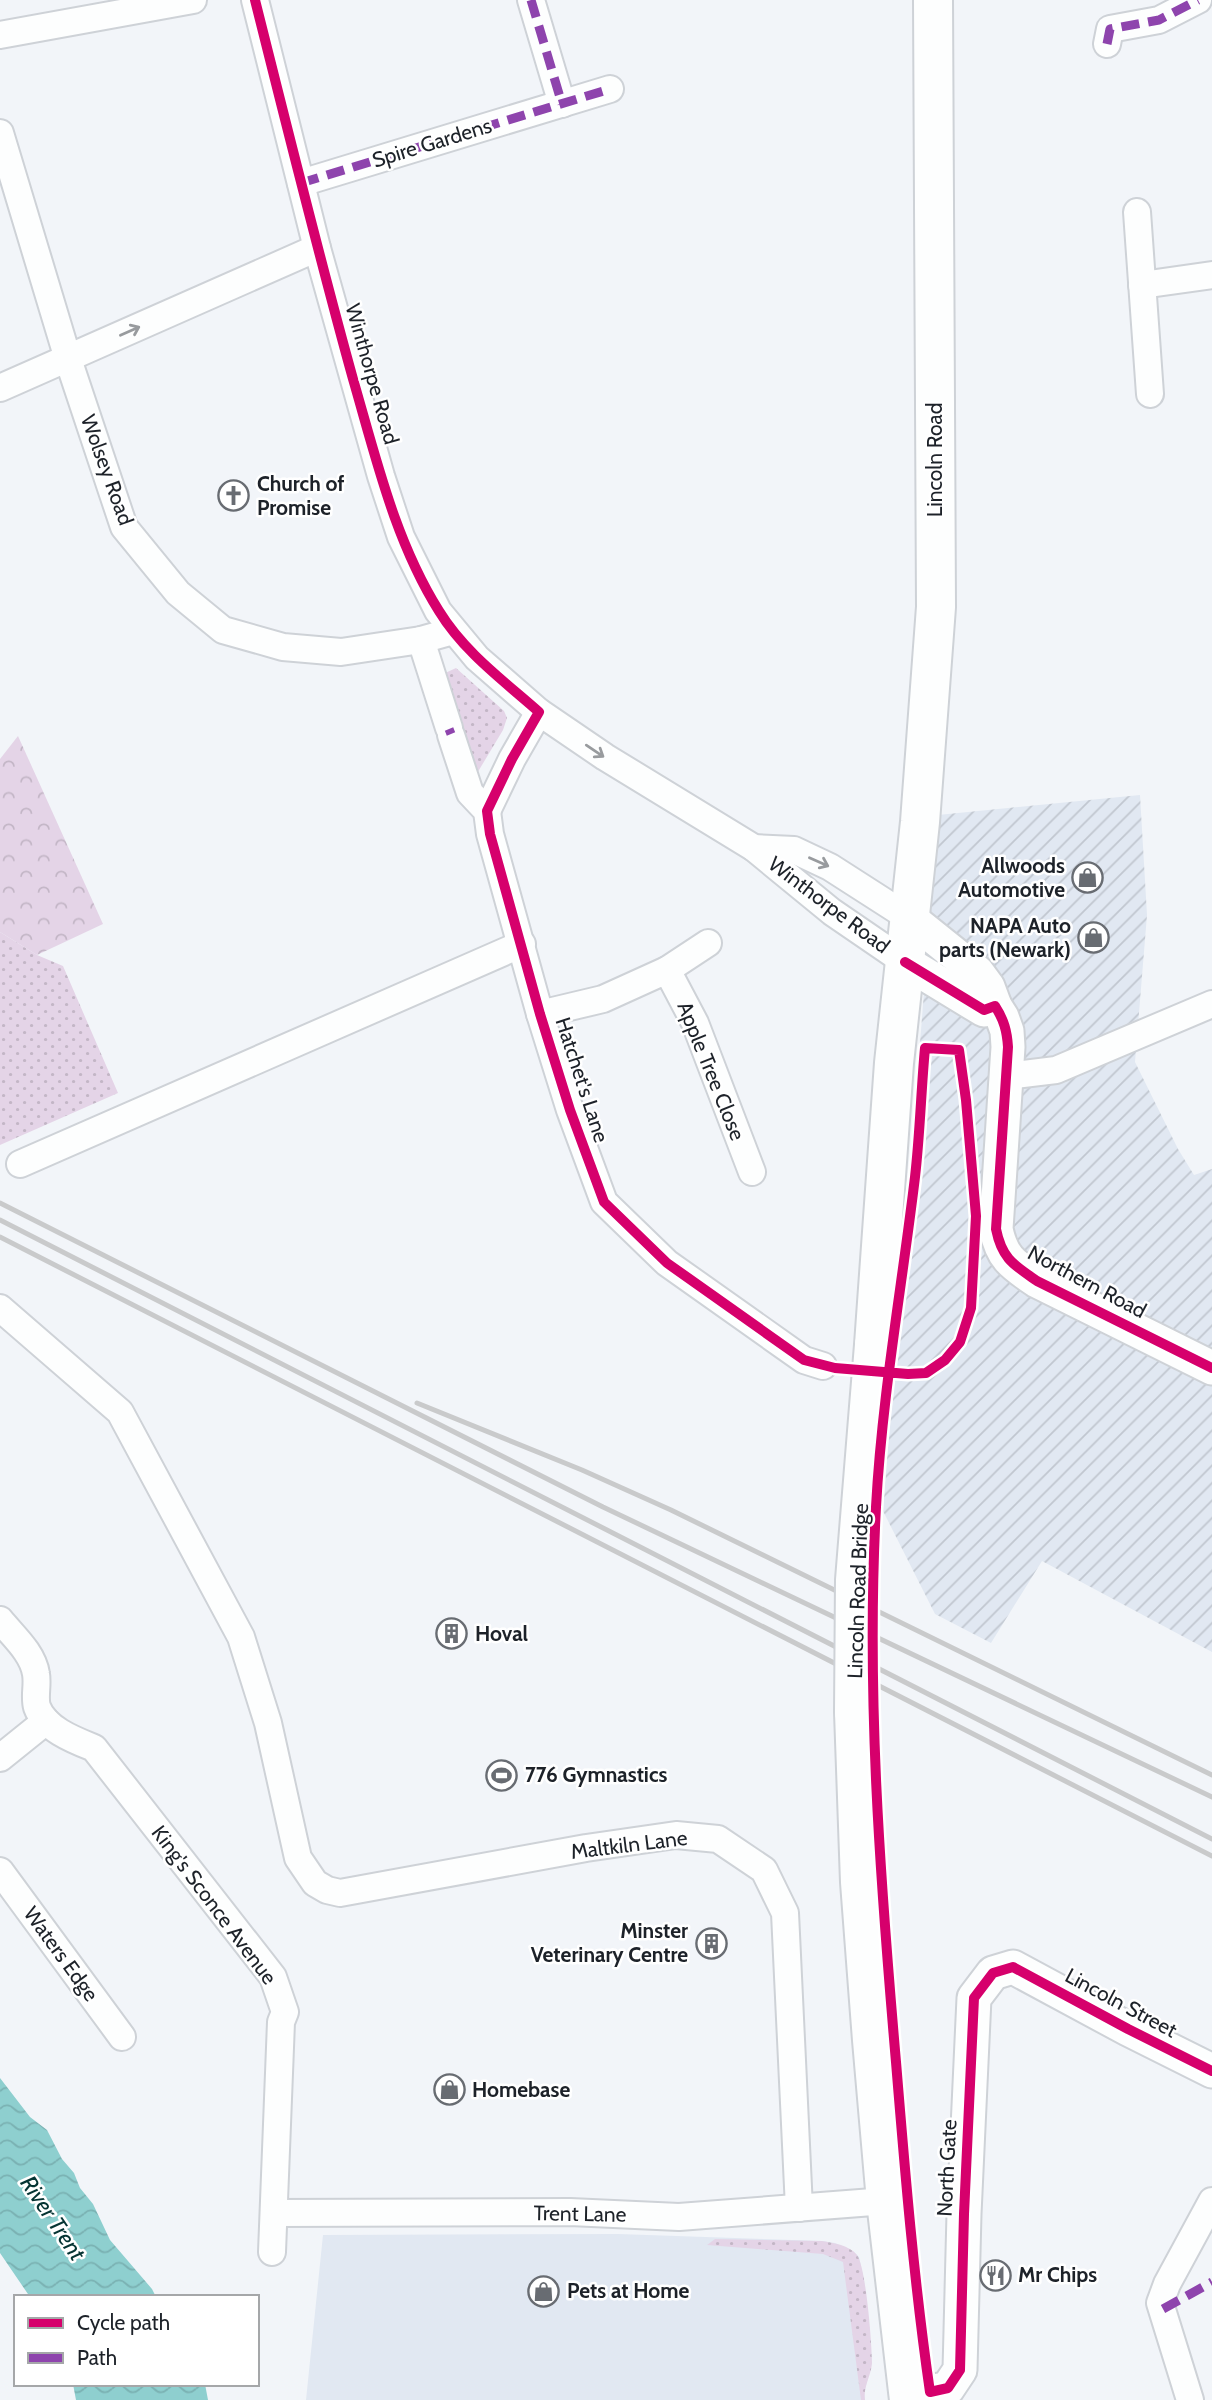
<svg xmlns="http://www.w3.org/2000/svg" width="1212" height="2400" font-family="Cabin,sans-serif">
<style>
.built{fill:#e1e8f2}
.industrial{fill:url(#industrial-furrows)}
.grass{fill:url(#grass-dots)}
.forest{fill:url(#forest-crowns)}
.water{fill:url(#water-waves)}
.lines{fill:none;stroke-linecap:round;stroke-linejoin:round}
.minor-casing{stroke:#ced2d7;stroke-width:30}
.tertiary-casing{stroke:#ced2d7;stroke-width:37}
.secondary-casing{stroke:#ced2d7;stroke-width:42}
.minor{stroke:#fdfefe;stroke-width:26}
.tertiary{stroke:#fdfefe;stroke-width:33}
.secondary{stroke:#fdfefe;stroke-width:38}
.rail{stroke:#c9cacb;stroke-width:5}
.secondary-bridge-casing{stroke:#ced2d7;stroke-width:42;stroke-linecap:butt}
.secondary-bridge{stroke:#fdfefe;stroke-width:38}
.quiet{stroke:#8e44ad;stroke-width:9;stroke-dasharray:18 9;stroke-linecap:butt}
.cycleway-casing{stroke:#fff;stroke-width:15}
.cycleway{stroke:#d6006c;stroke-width:10}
.oneway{stroke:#989b9e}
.labels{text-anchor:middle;stroke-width:5;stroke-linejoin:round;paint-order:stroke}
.street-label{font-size:21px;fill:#1d2229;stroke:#fff}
.poi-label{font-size:21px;font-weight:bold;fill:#1d2229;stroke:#fff;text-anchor:start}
.water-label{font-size:23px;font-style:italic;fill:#053433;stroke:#fff}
</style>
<defs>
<pattern id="industrial-furrows" width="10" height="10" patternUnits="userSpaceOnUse" patternTransform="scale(1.75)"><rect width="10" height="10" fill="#e1e8f2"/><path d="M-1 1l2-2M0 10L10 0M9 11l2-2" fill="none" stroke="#c1c7d0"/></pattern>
<pattern id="grass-dots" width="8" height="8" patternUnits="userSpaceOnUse" patternTransform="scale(1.75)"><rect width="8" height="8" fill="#e4d4e7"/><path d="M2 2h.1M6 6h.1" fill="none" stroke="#c3b6c6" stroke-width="1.8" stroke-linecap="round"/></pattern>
<pattern id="forest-crowns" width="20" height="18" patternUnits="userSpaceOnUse" patternTransform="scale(1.75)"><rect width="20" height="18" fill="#e4d4e7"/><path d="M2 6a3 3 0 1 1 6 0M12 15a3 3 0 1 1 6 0" fill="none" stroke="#c3b6c6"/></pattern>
<pattern id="water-waves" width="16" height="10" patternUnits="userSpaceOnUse" patternTransform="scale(1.75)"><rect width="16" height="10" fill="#8ecfcf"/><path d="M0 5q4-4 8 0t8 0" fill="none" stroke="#7ab1b2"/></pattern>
</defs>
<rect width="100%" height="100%" fill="#f2f5f9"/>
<polygon class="built" points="618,2234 822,2241 835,2243 854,2252 859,2257 864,2280 872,2362 864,2393 865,2400 306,2400 323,2235"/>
<polygon class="industrial" points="1140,795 1147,915 1135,1062 1178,1149 1194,1175 1212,1169 1212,1652 1042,1561 991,1643 935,1614 883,1511 938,815"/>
<g class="grass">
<polygon points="456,668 504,711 507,718 503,730 476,775 443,674"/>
<polygon points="0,932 37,955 63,966 118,1093 0,1145"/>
<path d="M715,2239L822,2241C834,2243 849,2245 857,2255C866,2267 872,2345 872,2363C871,2376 863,2387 865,2400H861L843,2262L823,2254L707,2245Z"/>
</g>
<polygon class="forest" points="18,736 103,924 37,955 0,932 0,759"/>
<g class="water">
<polygon points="0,2078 30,2117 47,2130 62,2159 74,2173 80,2188 93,2204 110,2240 152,2289 156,2297 30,2297 0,2253"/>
<polygon points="73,2384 205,2384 208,2400 76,2400"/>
</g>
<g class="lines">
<defs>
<g id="minor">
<polyline points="255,0 317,248 381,476 401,537 438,611 477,658 539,712 605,757 754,848 794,850 830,867 911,919"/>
<polyline points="531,0 562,104"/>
<polyline points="0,35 193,0"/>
<polyline points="1107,44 1110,29 1159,20 1198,0"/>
<polyline points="0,133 68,359 124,527 178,593 223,630 283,647 341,652 421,640 453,631"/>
<polyline points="301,183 610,89"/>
<polyline points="1137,212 1150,394"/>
<polyline points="1142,285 1212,275"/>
<polyline points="0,388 317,248"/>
<polyline points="421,640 449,728"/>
<polyline points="451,735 470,793 487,811 490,834 540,1014 570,1110 604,1202 667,1263 804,1360 823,1366"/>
<polyline points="487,811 512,759 539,712"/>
<polyline points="754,848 832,912 905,962"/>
<polyline points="667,970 708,943"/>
<polyline points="540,1014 603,999 667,970 695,1023 752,1172"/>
<polyline points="1006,1076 1056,1070 1212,1004"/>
<polyline points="20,1164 522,944"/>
<polyline points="0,1308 120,1412 241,1637 268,1723 298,1858 315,1883 327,1890 340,1893 586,1848 676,1835 718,1839 764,1870 785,1913 799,2208"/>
<path d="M0,1620C13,1636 33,1653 36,1674C38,1685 34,1697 37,1707C45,1729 74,1740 94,1748L273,1977L285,2012L281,2022L272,2252"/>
<polyline points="0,1758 46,1721"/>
<polyline points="0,1871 122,2037"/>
<polyline points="274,2213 570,2212 679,2217 886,2201"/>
<polyline points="1190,2400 1160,2303 1167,2284 1212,2201"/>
</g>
<g id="tertiary">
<path d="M911,919L977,972L988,987L995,1006L1002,1017L1007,1031L1008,1047L996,1229C1002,1259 1014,1265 1037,1281L1212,1368"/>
<polyline points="905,962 984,1010 995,1006"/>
<polyline points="915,2400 930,2392 948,2388 960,2370 964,2214 974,1998 993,1973 1013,1967 1128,2029 1212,2071"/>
</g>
<g id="secondary">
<polyline points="874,1345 894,1063 920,822 936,607 933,0"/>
<polyline points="854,1712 860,1882 872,2040 886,2201 909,2400"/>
</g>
</defs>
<use href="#minor" class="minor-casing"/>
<use href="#tertiary" class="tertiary-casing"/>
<use href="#secondary" class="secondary-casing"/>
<use href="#minor" class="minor"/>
<use href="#tertiary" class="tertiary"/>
<use href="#secondary" class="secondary"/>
<g class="rail">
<polyline points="0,1203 603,1507 1212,1797"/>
<polyline points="0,1220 1212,1839"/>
<polyline points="0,1237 1212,1856"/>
<polyline points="417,1403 582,1470 671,1510 1212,1775"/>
</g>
<defs>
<polyline id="secondary-bridge" points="854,1712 855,1580 874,1345"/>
</defs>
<use href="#secondary-bridge" class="secondary-bridge-casing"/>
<use href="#secondary-bridge" class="secondary-bridge"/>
<g class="quiet">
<polyline points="531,0 562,104"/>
<polyline points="1107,44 1110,29 1159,20 1198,0"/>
<polyline points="301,183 610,89"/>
<polyline points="449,729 451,734"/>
<polyline points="1163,2309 1212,2282"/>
</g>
<defs>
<g id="cycleway">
<path d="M255,0C287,127 318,253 353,379C376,458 395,541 439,611C464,652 504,681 539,712L512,759L487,811L490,834L540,1014L570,1110L604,1202L667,1263L804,1360L835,1368L908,1374L926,1373L945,1360L960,1342L971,1308L976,1216L966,1100L959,1050L925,1048C921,1091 920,1134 915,1177C902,1286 882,1396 876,1507C866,1692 880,1877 896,2062C905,2172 914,2282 930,2392L948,2388L960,2370L964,2214L974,1998L993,1973L1013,1967L1128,2029L1212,2071"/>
<path d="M905,962L984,1010L995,1006C1004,1020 1007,1031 1008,1047L996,1229C1002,1259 1014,1265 1037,1281L1212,1368"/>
</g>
</defs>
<use href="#cycleway" class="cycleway-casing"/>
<use href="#cycleway" class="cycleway"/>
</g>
<defs><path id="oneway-shaft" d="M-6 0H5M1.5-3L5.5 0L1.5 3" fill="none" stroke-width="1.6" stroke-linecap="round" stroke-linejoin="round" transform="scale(1.75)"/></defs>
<g class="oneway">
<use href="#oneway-shaft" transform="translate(130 331) rotate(-24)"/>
<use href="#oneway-shaft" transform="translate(595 751) rotate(34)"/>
<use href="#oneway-shaft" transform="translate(819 862) rotate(24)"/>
</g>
<defs>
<symbol id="church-ring" viewBox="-11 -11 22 22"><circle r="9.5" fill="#fff" stroke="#686c72" stroke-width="1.5"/><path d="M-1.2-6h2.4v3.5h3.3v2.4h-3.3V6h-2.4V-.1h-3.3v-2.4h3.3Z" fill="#686c72"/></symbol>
<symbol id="shop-ring" viewBox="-11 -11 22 22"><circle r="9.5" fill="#fff" stroke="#686c72" stroke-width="1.5"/><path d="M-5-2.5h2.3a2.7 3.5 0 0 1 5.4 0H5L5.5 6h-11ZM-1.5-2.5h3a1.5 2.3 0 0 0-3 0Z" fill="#686c72"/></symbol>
<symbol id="building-ring" viewBox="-11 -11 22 22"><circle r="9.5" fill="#fff" stroke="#686c72" stroke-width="1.5"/><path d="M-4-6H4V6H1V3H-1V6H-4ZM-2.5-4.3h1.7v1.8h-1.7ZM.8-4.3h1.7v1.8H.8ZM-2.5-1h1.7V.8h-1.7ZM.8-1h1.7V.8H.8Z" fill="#686c72"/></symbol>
<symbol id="stadium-ring" viewBox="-11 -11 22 22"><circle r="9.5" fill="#fff" stroke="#686c72" stroke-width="1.5"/><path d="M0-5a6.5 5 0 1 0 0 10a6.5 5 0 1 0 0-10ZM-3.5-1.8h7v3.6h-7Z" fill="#686c72"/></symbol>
<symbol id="restaurant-ring" viewBox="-11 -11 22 22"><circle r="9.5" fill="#fff" stroke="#686c72" stroke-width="1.5"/><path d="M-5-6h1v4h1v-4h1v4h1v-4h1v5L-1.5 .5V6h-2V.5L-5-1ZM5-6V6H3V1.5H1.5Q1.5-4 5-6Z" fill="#686c72"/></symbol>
</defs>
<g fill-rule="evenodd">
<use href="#church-ring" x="216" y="478" width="35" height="35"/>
<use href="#shop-ring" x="1070" y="860" width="35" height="35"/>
<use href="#shop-ring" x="1076" y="920" width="35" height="35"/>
<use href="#building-ring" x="434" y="1616" width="35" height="35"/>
<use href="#stadium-ring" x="484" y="1758" width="35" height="35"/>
<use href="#building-ring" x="694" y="1926" width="35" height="35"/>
<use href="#shop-ring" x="432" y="2072" width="35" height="35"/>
<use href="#restaurant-ring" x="978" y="2258" width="35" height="35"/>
<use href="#shop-ring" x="526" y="2274" width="35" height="35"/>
</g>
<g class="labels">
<g class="street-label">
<text transform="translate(432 143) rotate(-17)" y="7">Spire Gardens</text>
<text transform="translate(372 374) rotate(74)" y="7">Winthorpe Road</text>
<text transform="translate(935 460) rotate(-90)" y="7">Lincoln Road</text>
<text transform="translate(107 470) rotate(70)" y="7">Wolsey Road</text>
<text transform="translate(829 905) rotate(37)" y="7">Winthorpe Road</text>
<text transform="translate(711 1071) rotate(68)" y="7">Apple Tree Close</text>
<text transform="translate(582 1080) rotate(72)" y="7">Hatchet's Lane</text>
<text transform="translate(1087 1282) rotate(28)" y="7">Northern Road</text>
<text transform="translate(858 1591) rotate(-88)" y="7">Lincoln Road Bridge</text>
<text transform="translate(629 1845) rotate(-7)" y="7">Maltkiln Lane</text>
<text transform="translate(214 1905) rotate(53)" y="7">King's Sconce Avenue</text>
<text transform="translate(61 1954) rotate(54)" y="7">Waters Edge</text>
<text transform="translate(1121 2003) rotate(28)" y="7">Lincoln Street</text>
<text transform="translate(947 2168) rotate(-87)" y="7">North Gate</text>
<text transform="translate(580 2214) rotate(1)" y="7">Trent Lane</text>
</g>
<g class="poi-label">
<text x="257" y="491">Church of<tspan x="257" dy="24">Promise</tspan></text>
<text x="1065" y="873" text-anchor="end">Allwoods<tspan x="1065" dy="24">Automotive</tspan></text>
<text x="1071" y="933" text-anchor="end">NAPA Auto<tspan x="1071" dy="24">parts (Newark)</tspan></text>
<text x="475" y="1641">Hoval</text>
<text x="525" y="1782">776 Gymnastics</text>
<text x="688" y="1938" text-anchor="end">Minster<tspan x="688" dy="24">Veterinary Centre</tspan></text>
<text x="472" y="2097">Homebase</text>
<text x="1018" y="2282">Mr Chips</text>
<text x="567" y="2298">Pets at Home</text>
</g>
<g class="water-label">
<text transform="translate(53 2218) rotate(56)" y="8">River Trent</text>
</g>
</g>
<rect x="14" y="2295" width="245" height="91" fill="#ffffff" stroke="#a5a7a9" stroke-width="2"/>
<rect x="28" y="2318" width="35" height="10" fill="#d6006c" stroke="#a5a7a9" stroke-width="2"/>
<text x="77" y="2330" font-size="21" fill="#1d2229">Cycle path</text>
<rect x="28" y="2353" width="35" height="10" fill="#8e44ad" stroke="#a5a7a9" stroke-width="2"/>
<text x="77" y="2365" font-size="21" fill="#1d2229">Path</text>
</svg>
